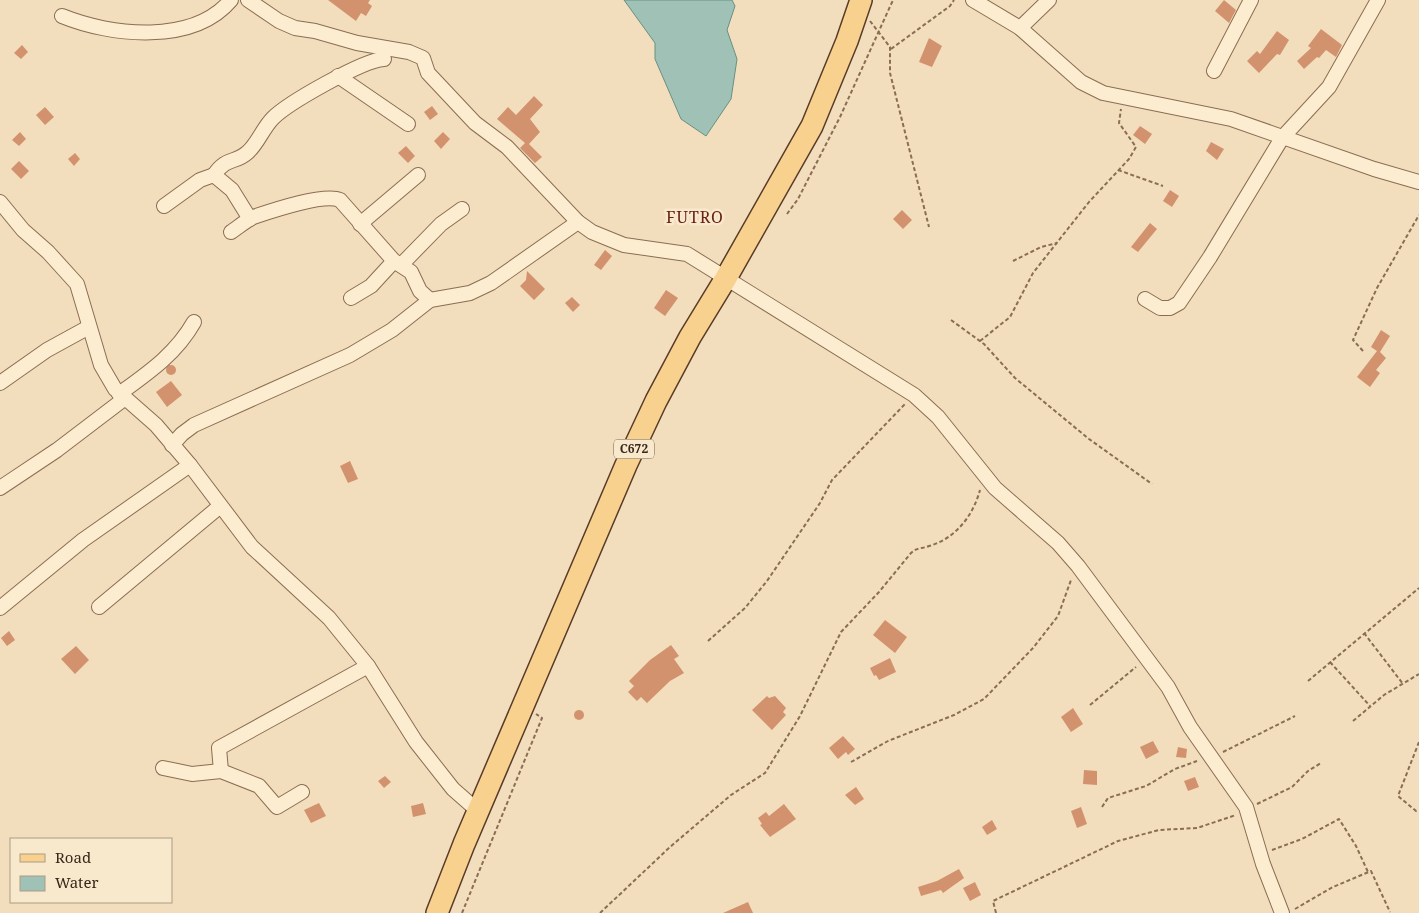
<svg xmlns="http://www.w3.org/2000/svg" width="1419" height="913" font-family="'Noto Serif',serif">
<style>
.water{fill:#a0c2b6;stroke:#679083}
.building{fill:#d3926e}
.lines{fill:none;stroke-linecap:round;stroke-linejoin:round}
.street-casing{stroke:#8b6d54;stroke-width:16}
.primary-casing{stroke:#583c29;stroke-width:24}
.path{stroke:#8b6d54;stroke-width:2;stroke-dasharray:4 2.5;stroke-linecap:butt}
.street{stroke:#fcecd0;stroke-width:14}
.primary{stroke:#f9d18f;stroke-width:21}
.labels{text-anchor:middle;stroke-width:5;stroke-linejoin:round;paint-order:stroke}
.shield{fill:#f8e9cc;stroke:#72614f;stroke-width:1}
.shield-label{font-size:12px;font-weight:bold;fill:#38271a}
.quarter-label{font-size:16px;letter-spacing:1px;fill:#692216;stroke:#f8e9cc}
</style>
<rect width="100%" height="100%" fill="#f2debc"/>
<polygon class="water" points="624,0 732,0 735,6 727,30 737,59 731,99 706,136 681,119 655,59 655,43"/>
<g class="building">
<polygon points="328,0 370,0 368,3 372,6 366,16 361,13 356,21"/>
<polygon points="1224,0 1236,10 1229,23 1215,11"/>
<polygon points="1321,29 1342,45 1336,57 1326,50 1319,58 1317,57 1304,69 1297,61 1311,48 1308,46"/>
<polygon points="1277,31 1289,40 1280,55 1277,54 1259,73 1247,61 1257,51 1260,54"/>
<polygon points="929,38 942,46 932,67 919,62"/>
<polygon points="22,45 28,52 21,59 14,53"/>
<polygon points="534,96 543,105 530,119 540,132 529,144 542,157 535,163 520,148 525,143 497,119 508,107 516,115"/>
<polygon points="432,106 438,114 430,120 424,112"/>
<polygon points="45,107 54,117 45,125 36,115"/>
<polygon points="1140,126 1152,134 1145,144 1133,135"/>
<polygon points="20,132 26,139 19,146 12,140"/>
<polygon points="443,132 450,139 441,149 434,141"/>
<polygon points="1211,142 1224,149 1217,160 1206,151"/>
<polygon points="406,146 415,156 408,163 398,153"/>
<polygon points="75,153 80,159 74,166 68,159"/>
<polygon points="19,161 29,171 21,179 11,169"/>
<polygon points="1170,190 1179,196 1172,207 1163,201"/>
<polygon points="902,210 912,220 903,229 893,219"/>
<polygon points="1150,223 1157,229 1138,252 1131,247"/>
<polygon points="605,250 612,256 601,270 594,265"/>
<polygon points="527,271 545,289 534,300 520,286 526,280"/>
<polygon points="666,290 678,298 665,316 654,308"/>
<polygon points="572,297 580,305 573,312 565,303"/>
<polygon points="1381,330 1390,336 1380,352 1386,358 1376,370 1380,373 1370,387 1357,377 1377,351 1371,347"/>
<circle cx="171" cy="370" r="5"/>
<polygon points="171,381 182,395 167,407 156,392"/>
<polygon points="350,461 358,479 348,483 340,466"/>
<polygon points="885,620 907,637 895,653 873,635"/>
<polygon points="9,631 15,640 7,646 1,638"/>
<polygon points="671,645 679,656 674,659 684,673 670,681 647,703 641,697 637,701 628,692 634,686 629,681 650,660"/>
<polygon points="76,646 89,660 75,674 61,659"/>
<polygon points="890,658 896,672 879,680 876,675 874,676 870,668"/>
<polygon points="767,696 769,698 775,696 786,708 783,712 786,715 772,730 752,710"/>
<polygon points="1073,708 1083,724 1071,732 1061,717"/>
<circle cx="579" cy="715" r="5"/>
<polygon points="843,736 855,749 848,755 846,752 838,759 829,748"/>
<polygon points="1153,741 1159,752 1146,759 1140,747"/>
<polygon points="1178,747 1187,749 1186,758 1176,757"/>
<polygon points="1084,770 1097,771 1097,785 1083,784"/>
<polygon points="385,776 391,782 384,788 378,781"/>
<polygon points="1195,777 1199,787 1188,791 1184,781"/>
<polygon points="856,787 864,799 855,805 845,795"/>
<polygon points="319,803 326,816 311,823 304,810"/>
<polygon points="423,803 426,814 413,817 411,806"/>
<polygon points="784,804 796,819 770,837 760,825 762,824 758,818 766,812 769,816"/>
<polygon points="1081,807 1087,824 1077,828 1071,811"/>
<polygon points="992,820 997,829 987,835 982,827"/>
<polygon points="959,869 964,878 943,893 941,890 921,896 918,887 937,881"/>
<polygon points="975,882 981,895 970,901 963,888"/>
<polygon points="748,902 753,913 723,913"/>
</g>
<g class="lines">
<defs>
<g id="street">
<polyline points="248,0 279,21 295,28 315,31 357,43 409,52 423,58 428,73 475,123 507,147 578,222 592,232 624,245 687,254 914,395 938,417 995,488 1058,543 1078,566 1168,687 1190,727 1246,807 1263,864 1282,913"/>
<polyline points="973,0 1020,28 1081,82 1103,93 1231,119 1374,169 1419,182"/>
<path d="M62,16C111,36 193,45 231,0"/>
<polyline points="1020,28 1049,0"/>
<polyline points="1214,71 1251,0"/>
<polyline points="338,76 408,124"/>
<path d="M214,175C227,156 235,164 248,152C258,143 263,128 273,118C288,103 363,60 384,59"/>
<polyline points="0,202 23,230 48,252 77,284 101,365 115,389 156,425 190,465 252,547 329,618 368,666 416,742 453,789 478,811"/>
<polyline points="164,206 200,180 214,175 232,190 250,219"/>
<polyline points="360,224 418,175"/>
<path d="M231,232C237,228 247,220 253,217C271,211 324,193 340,200L394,261L411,272L420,291L430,300"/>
<polyline points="401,265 441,224 462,209"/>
<polyline points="351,298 371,286 394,261"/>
<polyline points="1145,299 1160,308 1170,308 1179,303 1210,257 1282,138 1329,87 1378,0"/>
<polyline points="0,383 47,350 89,327"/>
<path d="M119,394C148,373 176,354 194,322"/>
<polyline points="172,445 182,434 194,425 350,355 392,330 430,300 470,293 491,283 578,222"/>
<polyline points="0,488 57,450 124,399"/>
<polyline points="99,607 219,507"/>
<polyline points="0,608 83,540 190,465"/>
<polyline points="163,768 192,774 221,771 259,786 277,807 302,792"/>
<polyline points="221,771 219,748 368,666"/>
</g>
<polyline id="primary" points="437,913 464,844 626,465 656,401 690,337 726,278 812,126 847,41 861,0"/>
</defs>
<use href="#street" class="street-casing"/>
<use href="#primary" class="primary-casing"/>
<g class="path">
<polyline points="870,21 890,47 890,73 929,227"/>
<polyline points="891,49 950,6 954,0"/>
<polyline points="1118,170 1163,186"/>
<polyline points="787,214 798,199 840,117 893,0"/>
<polyline points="1013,261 1041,247 1057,243"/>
<polyline points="951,320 984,344 1015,378 1089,439 1152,484"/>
<polyline points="980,341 1010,317 1033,273 1089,202 1129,159 1136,147 1119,123 1121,109"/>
<polyline points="1363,351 1353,340 1377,288 1419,215"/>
<polyline points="1364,633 1403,684"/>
<polyline points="708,641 745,608 767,581 820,503 832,480 905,404"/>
<polyline points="1330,662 1370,706"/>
<polyline points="1308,681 1419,588"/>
<polyline points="1090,705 1136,667"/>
<polyline points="1353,721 1384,695 1419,674"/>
<polyline points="1419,742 1398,796 1416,811 1419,810"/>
<polyline points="1223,752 1295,716"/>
<polyline points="851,762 888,741 954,715 984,699 1033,648 1058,616 1071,580"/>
<polyline points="1257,804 1292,787 1308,771 1321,763"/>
<polyline points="1102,807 1108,798 1146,786 1175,769 1197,761"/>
<polyline points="1272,850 1302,839 1339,819 1356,846 1368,872"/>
<polyline points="1295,909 1333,887 1371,871 1390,912"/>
<polyline points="462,913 542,718 536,714"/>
<path d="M600,913L670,847L731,795L765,773L800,716L841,632L879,592L911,553C917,547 922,549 929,546C955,539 973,516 980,490"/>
<polyline points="996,913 993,901 1118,841 1159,830 1197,828 1236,815"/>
</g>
<use href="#street" class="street"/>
<use href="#primary" class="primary"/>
</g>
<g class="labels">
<rect class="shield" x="614" y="439.5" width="40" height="19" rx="4"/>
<g class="shield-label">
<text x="634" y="453">C672</text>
</g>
<g class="quarter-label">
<text x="695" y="223">FUTRO</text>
</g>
</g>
<rect x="10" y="838" width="162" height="65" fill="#f8e9cc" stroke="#ab9b85"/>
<rect x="20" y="854" width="25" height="8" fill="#f9d18f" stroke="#ab9b85"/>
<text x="55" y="863" font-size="15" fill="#38271a">Road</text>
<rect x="20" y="876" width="25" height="15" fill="#a0c2b6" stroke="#ab9b85"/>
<text x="55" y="888" font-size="15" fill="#38271a">Water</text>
</svg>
